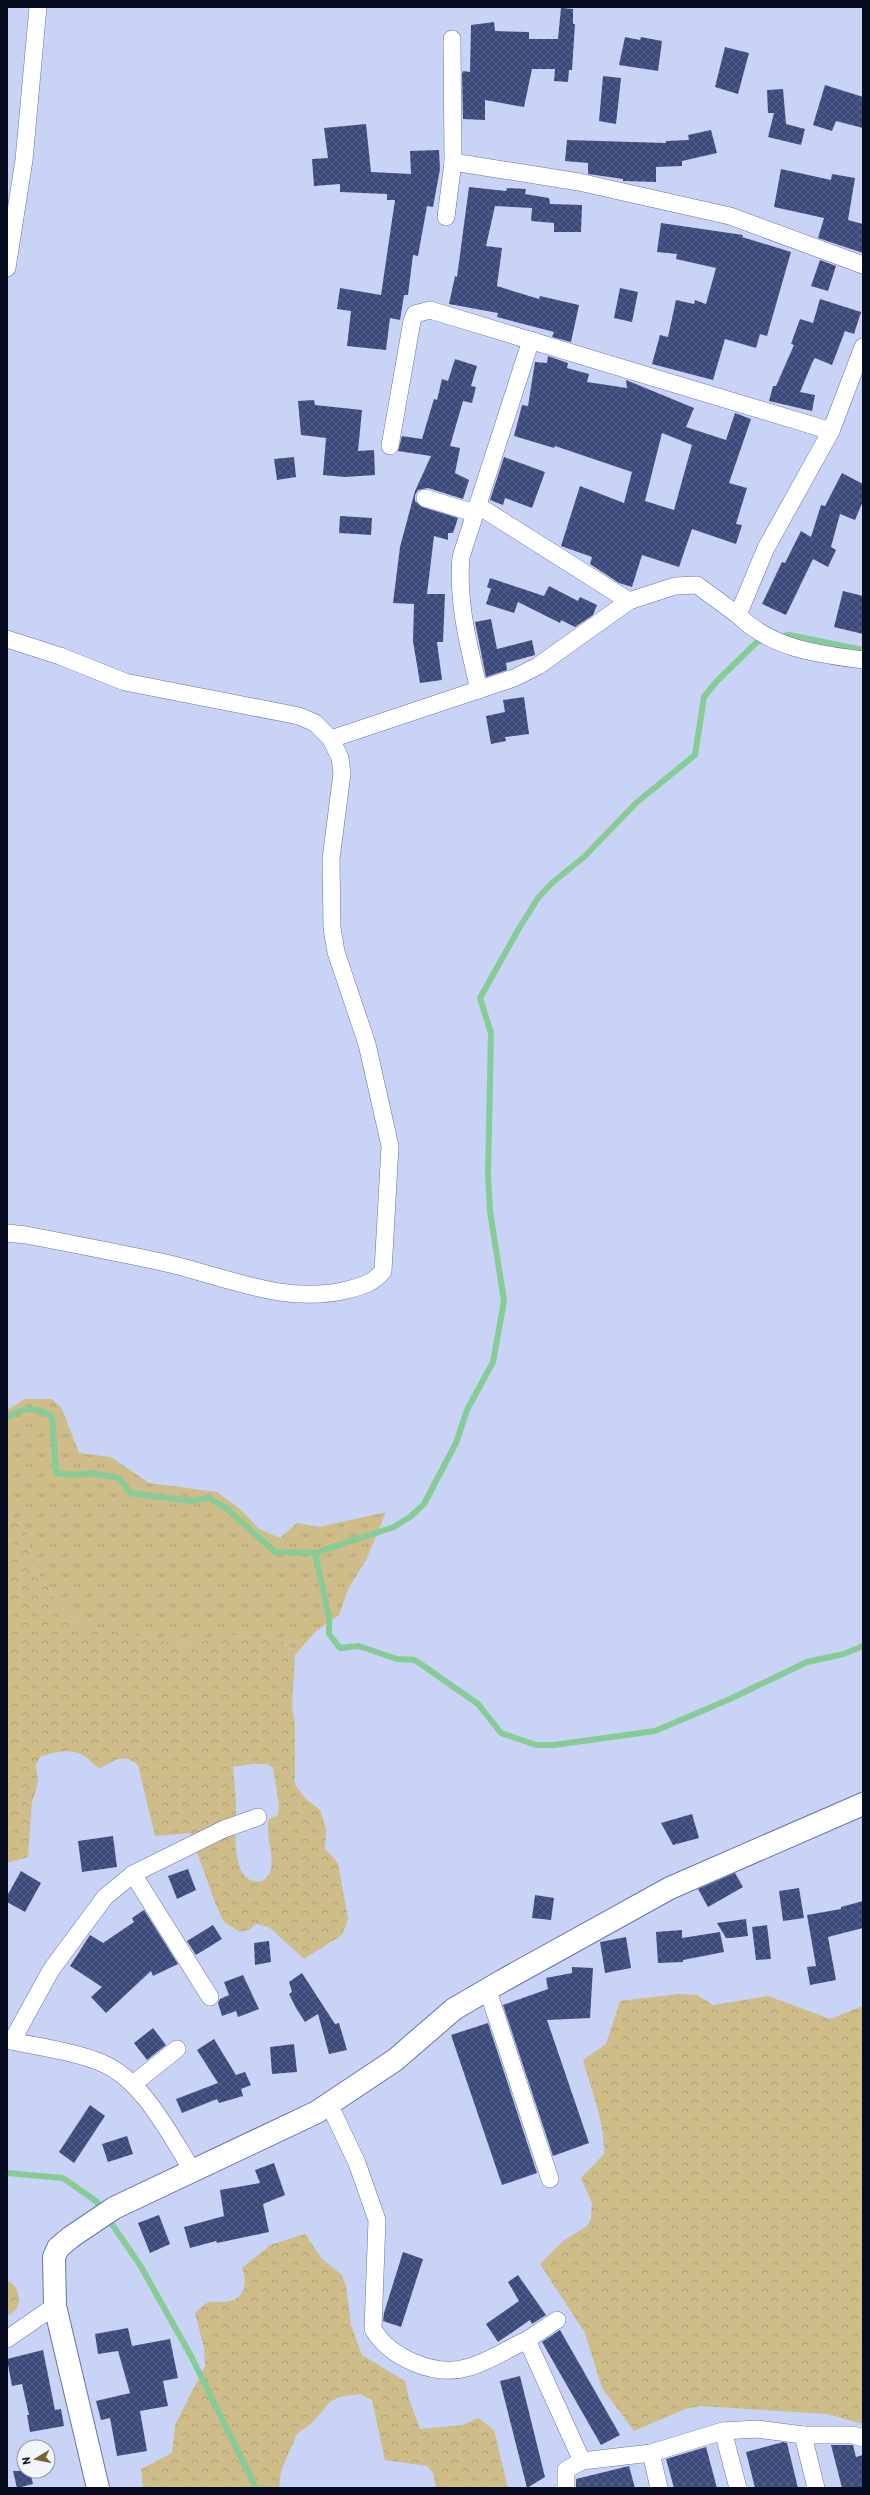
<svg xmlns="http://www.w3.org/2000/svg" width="870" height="2495" font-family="Barlow,sans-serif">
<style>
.grass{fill:url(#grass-tufts)}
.forest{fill:url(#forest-crowns);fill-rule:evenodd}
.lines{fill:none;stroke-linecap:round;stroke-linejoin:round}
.stream{stroke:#87cc97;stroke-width:6}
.building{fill:url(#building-cross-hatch);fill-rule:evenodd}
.minor-casing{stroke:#6574a9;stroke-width:18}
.tertiary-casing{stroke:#6574a9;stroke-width:24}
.minor{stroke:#fff;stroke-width:17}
.tertiary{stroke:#fff;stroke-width:22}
</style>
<defs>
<pattern id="grass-tufts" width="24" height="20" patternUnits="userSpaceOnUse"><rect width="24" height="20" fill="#cebc89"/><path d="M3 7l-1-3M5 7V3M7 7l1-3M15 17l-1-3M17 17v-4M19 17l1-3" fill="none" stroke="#afa076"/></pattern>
<pattern id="forest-crowns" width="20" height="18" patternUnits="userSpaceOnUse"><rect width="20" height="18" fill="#cebc89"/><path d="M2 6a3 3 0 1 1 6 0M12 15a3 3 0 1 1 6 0" fill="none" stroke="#afa076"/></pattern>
<pattern id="building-cross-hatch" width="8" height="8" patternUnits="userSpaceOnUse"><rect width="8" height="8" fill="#3d4b7c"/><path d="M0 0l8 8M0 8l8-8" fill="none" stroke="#556089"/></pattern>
</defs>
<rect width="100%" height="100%" fill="#c8d3f6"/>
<polygon class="grass" points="25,1399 52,1399 62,1409 79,1453 111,1457 149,1483 217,1492 241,1510 259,1529 280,1538 297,1523 319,1527 386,1512 366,1560 348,1589 339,1615 316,1631 295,1655 283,1641 223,1634 190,1646 84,1626 67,1615 34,1567 26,1531 13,1518 7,1516 7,1410"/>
<g class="forest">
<path d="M7,1516L13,1518L26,1531L34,1567L67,1615L84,1626L190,1646L223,1634L283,1641L295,1655L292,1706L295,1725V1785L306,1799L320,1810L326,1829L325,1849L338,1863L348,1919L342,1935L304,1959L269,1927L256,1924L249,1930L240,1932L224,1922L216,1905L190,1833L155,1836L138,1765C123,1752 114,1761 99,1769C78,1747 69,1749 41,1756L36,1764L38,1784L32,1802L28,1857L7,1863ZM253,1764H267L273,1768L279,1805L278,1815L269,1819C264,1836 278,1860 268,1876C265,1881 259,1882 255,1881C230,1879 236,1824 236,1807C236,1794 234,1780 233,1767Z"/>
<path d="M679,1994L697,1995L713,2005L768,1996L830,2019L863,2006V2424L827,2414L700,2406L685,2409L634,2431L602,2388L585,2333L540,2264L563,2241L587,2226L591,2219L592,2203L581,2178L604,2154C605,2122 591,2090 583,2060L606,2044L620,2001Z"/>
<path d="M305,2234L322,2259L342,2275L346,2286L351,2325L362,2355L405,2381L409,2399L420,2429L462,2425L478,2418L494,2430L508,2488H436L433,2473L427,2466L385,2460L372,2400L360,2394L339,2397L330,2402L313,2422L297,2434L281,2471L279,2488L143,2487L141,2469L172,2453L175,2425L205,2366L204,2348L195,2313C199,2308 204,2304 210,2302C218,2301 226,2303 233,2300C246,2296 247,2278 242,2268L270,2245Z"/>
<path d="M7,2280C22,2288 24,2309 7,2316Z"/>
</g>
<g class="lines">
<g class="stream">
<polyline points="780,637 789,635 863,650"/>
<path d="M7,1417C26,1407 33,1407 52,1416L56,1473L74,1475L93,1473L119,1478L130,1493L191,1501L209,1498L226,1508L275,1552L315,1553L394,1527L410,1517L424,1504L456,1443L467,1410L493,1362L504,1301L490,1211L488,1175L491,1033L480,998L518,930L538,898L553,882L584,857L636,803L695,755L704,697L717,681L758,641L765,640"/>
<polyline points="315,1553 329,1617 329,1634 340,1648 359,1646 397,1659 415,1660 478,1704 501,1733 536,1745 554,1745 655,1731 730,1699 807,1662 844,1654 863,1646"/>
<polyline points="7,2173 63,2178 96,2201 140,2265 190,2354 256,2488"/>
</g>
</g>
<g class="building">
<polygon points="561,8 573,9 573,24 575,24 572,70 569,70 568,82 554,81 555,69 532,69 524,107 485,100 485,120 463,119 462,74 463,71 470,72 471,25 494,22 495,31 529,32 529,39 558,39"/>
<polygon points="625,37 640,40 641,37 662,41 658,71 619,65"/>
<polygon points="725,47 749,53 738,94 715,87"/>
<polygon points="603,76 621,78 616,124 599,121"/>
<polygon points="825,85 863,97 863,128 836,121 832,131 813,125"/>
<polygon points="783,89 786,124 805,129 801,145 768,137 774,113 768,113 767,90"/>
<polygon points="366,124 371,172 411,174 410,151 439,150 440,169 433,207 427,206 418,256 413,255 408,295 404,295 400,320 390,318 386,350 347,346 351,311 337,309 340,288 381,295 395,200 387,200 387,194 340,192 340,184 314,186 312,159 328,158 324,128"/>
<polygon points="711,130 717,153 682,161 682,166 656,167 656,182 623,181 623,179 588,174 588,163 565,161 567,140 666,143 666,141 689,140 688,135"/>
<polygon points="781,169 831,180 832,174 855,178 848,220 863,224 863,253 818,238 824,218 774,207"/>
<polygon points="469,187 506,191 507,188 526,189 525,194 549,198 550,204 582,205 581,232 554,232 554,223 531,221 532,208 495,206 486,246 502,248 497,286 539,299 540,296 579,305 571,342 552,337 554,332 497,317 498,313 449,304 455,276 457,277"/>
<polygon points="661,223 743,235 742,237 791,252 767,336 760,334 756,348 725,339 713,380 652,364 660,335 668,337 676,300 694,304 695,300 706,304 716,268 676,259 677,254 657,252"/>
<polygon points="820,260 836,266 828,291 811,286"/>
<polygon points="620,288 638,292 632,322 614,318"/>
<polygon points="820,299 861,312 854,334 845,331 832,365 815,358 813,361 800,392 815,395 812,411 769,401 773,386 776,386 794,345 791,344 800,319 813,323"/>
<path d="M548,356L568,363L567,368L589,374L587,382L627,388L626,380L694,408L686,427L726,440L735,413L751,419L729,483L747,488L736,524L742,525L736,544L692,529L679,567L642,555L632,587L619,583L590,564L592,557L561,546L580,486L624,503L632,472L555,446L554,448L514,436L522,405L528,406L535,362L547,363ZM662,433L692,445L674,510L645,501Z"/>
<polygon points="455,359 477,366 471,386 476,387 472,403 463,401 450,446 460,448 455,473 469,480 463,499 428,488 418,490 415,495 415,501 422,507 458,518 453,533 448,533 448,540 434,536 427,594 445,594 443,642 437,642 442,680 420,683 413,641 414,604 393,603 400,547 415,491 431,456 398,451 402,436 422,439 434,399 437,400 442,379 448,381"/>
<polygon points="314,400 315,405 362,410 358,451 374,450 375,475 345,477 323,475 326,438 301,435 298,401"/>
<polygon points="294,457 296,477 277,480 274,459"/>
<polygon points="504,457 545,472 532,508 505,498 503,505 490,500"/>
<polygon points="842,473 863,484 863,501 855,520 840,514 831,547 836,550 828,567 813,559 786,615 762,604 782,562 785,563 801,531 811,537 821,505 825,506"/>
<polygon points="340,516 372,518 371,535 339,533"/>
<polygon points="490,578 544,596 549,586 578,601 580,597 597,605 593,615 575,627 561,620 560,623 518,602 514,613 486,604 491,589 487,587"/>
<polygon points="843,591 863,596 863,634 834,627"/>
<polygon points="491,619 497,649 532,640 535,655 506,663 507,670 486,677 475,622"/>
<polygon points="524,697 529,734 505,737 506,741 491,744 486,716 505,712 503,700"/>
<polygon points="692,1814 699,1838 673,1845 661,1823"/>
<polygon points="113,1836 117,1867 82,1872 78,1841"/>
<polygon points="188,1869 196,1890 177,1899 168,1876"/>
<polygon points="21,1871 41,1883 25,1912 7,1902 7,1896"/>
<polygon points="735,1873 743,1887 708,1907 698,1889"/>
<polygon points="799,1888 804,1918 783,1921 779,1891"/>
<polygon points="535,1895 554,1898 551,1920 532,1918"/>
<polygon points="863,1901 863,1928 828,1937 836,1980 810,1985 807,1967 816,1966 807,1915 841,1909 841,1907"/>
<polygon points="144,1910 178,1964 153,1976 151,1971 106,2013 91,1997 102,1987 70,1966 90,1935 103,1943 134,1922 132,1918"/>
<polygon points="746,1919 748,1936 731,1938 726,1938 717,1923"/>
<polygon points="213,1925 222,1939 196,1955 187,1941"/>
<polygon points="767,1925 771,1959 756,1960 752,1927"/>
<polygon points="682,1930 682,1938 720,1932 724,1952 683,1960 683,1962 658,1963 656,1932"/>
<polygon points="626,1937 631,1968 605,1973 600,1942"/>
<polygon points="269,1941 271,1962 255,1965 254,1943"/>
<polygon points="572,1967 593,1968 590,2018 547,2020 589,2143 553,2156 503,2005 548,1989 546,1978 572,1973"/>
<polygon points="302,1973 335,2024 339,2023 347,2050 329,2054 318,2014 305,2022 296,2008 289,1994 292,1992 289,1982"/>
<polygon points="243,1975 259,2009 238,2017 236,2011 222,2016 218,2003 220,1999 229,1995 224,1982"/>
<polygon points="488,2023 537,2173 502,2185 451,2035"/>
<polygon points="153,2028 166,2045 147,2060 134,2043"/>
<polygon points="214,2039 236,2075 245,2072 251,2085 241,2089 243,2096 219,2103 217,2099 182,2113 176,2099 218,2083 197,2050"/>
<polygon points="294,2044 297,2072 272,2074 270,2047"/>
<polygon points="90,2105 105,2116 74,2163 59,2152"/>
<polygon points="127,2136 133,2154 108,2162 102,2144"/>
<polygon points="274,2163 285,2195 263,2204 269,2232 217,2243 216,2241 190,2248 184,2227 224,2216 220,2190 260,2183 255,2170"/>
<polygon points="159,2215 170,2244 150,2253 138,2223"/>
<polygon points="403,2252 423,2259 401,2327 383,2321 384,2313"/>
<polygon points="518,2275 546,2315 532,2324 530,2320 498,2342 486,2324 519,2301 508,2282"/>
<polygon points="128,2328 132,2346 170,2339 178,2378 163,2381 168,2406 140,2411 147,2451 117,2456 110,2418 101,2420 96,2401 130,2393 118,2351 98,2354 95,2334"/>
<polygon points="560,2330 620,2435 601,2445 542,2342"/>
<polygon points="43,2350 55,2410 61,2409 64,2426 30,2432 27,2415 29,2415 22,2384 12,2386 7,2359"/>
<polygon points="520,2376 545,2477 527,2488 500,2381"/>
<polygon points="783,2442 787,2443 798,2488 755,2488 746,2452"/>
<polygon points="831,2445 853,2445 856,2457 863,2455 863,2488 842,2488"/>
<polygon points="706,2447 717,2488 674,2488 666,2459"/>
<polygon points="629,2466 635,2488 576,2488 576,2479"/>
<polygon points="13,2471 30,2471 33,2484 17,2488"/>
</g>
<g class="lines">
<defs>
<g id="minor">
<polyline points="452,39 453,162 579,182 730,216 863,265"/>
<polyline points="446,217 453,162"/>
<polyline points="7,268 24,160 38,7"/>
<path d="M863,347L831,431L766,548L738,615C772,649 818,654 863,660"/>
<polyline points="390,446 412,321 415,314 430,310 831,431"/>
<polyline points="425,498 474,513"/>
<polyline points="477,505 629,601"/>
<path d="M7,639L60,656L125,682L299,716L315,723L331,739L340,758L342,773L331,859L332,928L336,952L367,1044L390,1146L383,1271C373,1283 363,1286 347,1290C284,1305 227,1277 166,1263C120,1253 73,1244 26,1235L7,1233"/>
<path d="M479,690C469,646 457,603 461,557L531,340"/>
<polyline points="331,739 514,678 538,666 629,601 675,586 697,585 738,615"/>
<polyline points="133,1874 210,1997"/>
<polyline points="488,1991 550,2179"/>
<path d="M7,2040C37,2047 74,2051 102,2063C144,2081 169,2134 193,2171"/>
<polyline points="12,2041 51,1970 105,1897 133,1874 224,1829 258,1817"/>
<polyline points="133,2084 177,2049"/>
<path d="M329,2104L357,2163L377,2220L373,2329C389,2357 434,2377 466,2368C487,2363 507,2349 527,2340L582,2461L566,2470V2488"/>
<polyline points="7,2339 55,2306"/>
<polyline points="527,2340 557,2320"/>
<polyline points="723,2431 757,2429 803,2435 816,2488"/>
<polyline points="803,2435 853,2435 863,2438"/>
<polyline points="651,2453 659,2488"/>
<polyline points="582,2461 651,2453 723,2431 738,2488"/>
</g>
<polyline id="tertiary" points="98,2488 55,2306 54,2257 58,2248 71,2237 114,2208 317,2112 395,2060 454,2009 502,1981 670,1888 863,1804"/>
</defs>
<use href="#minor" class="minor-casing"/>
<use href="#tertiary" class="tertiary-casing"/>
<use href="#minor" class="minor"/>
<use href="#tertiary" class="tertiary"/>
</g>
<rect width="870" height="2495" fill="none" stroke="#060a1e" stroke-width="16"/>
<g transform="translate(36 2459) rotate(260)"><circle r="19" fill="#f3f5fb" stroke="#9497a3"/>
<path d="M0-3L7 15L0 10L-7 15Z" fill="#766533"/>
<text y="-6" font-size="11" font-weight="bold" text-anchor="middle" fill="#060a1e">N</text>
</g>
</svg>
